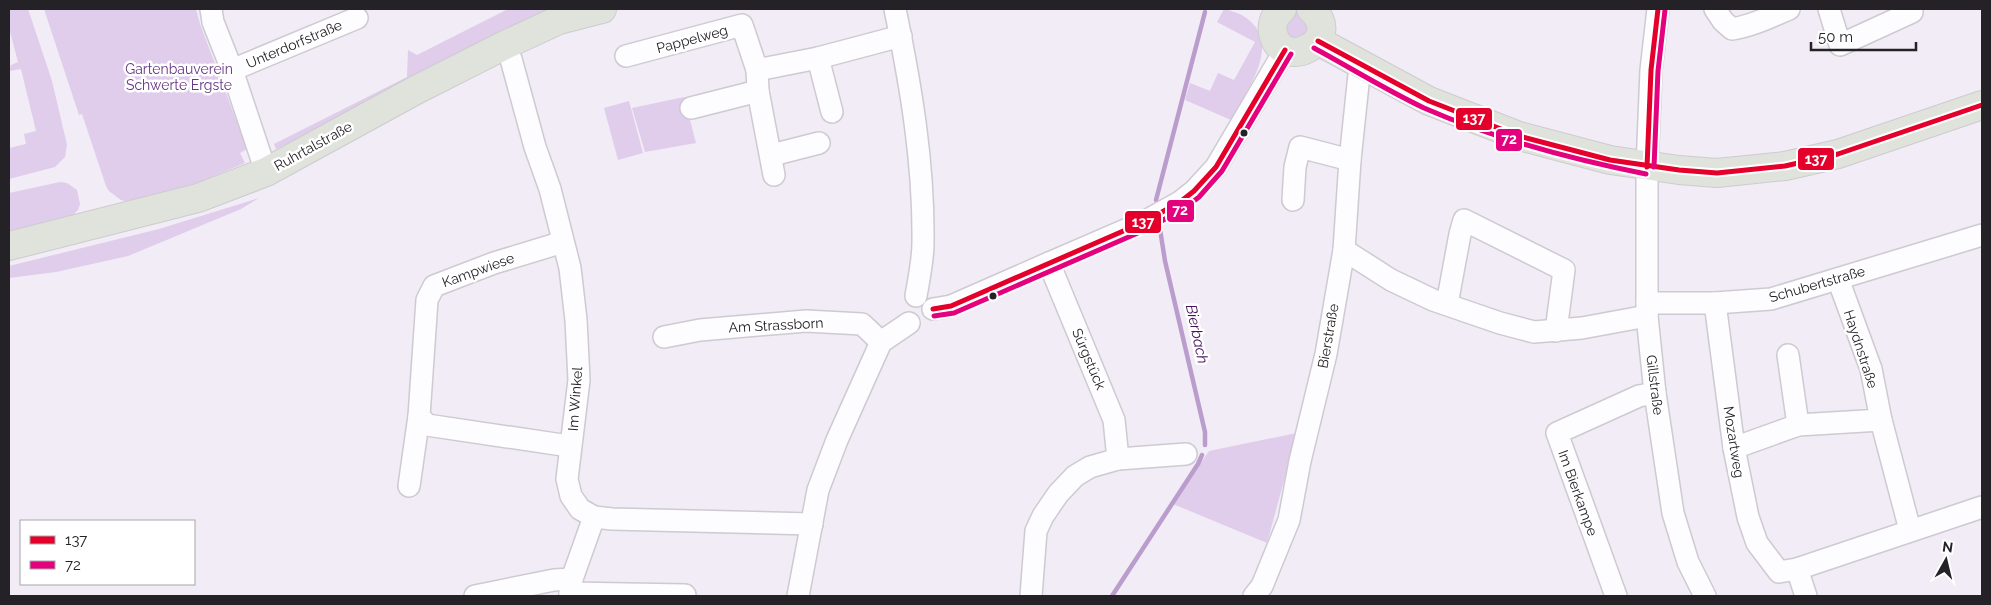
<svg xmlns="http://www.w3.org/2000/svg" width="1991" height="605" font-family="Raleway,sans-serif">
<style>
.green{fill:#dfcdeb}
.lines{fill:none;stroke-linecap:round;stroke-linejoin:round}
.stream{stroke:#ba9dcc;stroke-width:4.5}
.minor-casing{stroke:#cecad1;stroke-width:24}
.major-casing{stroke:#cecbd0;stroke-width:30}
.minor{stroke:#fdfcfe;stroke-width:21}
.major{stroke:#dfe3db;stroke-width:28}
.bus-1-casing{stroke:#fff;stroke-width:9}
.bus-2-casing{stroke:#fff;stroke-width:9}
.bus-1{stroke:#e4002b;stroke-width:5}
.bus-2{stroke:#e5007d;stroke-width:5}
.bus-dot{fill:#242127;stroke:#fff;stroke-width:2}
.labels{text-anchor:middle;stroke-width:5;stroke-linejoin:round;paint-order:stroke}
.street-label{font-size:14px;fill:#242127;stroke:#fff}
.park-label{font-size:14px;fill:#663482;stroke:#fff}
.water-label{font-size:15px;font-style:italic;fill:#461260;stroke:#fff}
.line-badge{stroke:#fff;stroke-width:2}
.badge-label{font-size:14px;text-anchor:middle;font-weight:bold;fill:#fff}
</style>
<rect width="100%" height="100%" fill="#f1ecf5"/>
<g class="green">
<polygon points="9,9 28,9 52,81 67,145 65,157 55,167 9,179 9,148 26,144 24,134 36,131 21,69 9,71 11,65 18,62 9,28"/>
<polygon points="44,9 196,9 200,24 247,149 240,153 245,163 180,190 128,202 121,200 109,191 106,186 82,114 79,115"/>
<polygon points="508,9 559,9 276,149 274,144 407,77 408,50 417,55"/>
<path d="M1224,9C1231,11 1239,13 1245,17C1284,43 1246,91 1231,120L1185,100L1190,83L1210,91L1218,73L1234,80L1255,42L1217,22Z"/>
<polygon points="1297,13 1302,15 1309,28 1299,40 1289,38 1284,20 1292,14"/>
<polygon points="684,97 696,143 645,152 632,108"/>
<polygon points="629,101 643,153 618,160 604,108"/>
<polygon points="60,182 67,183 77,190 80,204 78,210 69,219 9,235 9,193"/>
<polygon points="259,198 241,209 128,256 56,272 9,278 9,266 159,229"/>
<polygon points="1297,433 1267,543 1173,504 1209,451"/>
</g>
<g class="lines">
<g class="stream">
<polyline points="1156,200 1205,12"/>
<polyline points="1160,229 1165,261 1205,432 1205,445"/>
<polyline points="1112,596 1198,464 1202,455"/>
</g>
<defs>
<g id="minor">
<polyline points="211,9 213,22 232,70 266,172"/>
<path d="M895,9C911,87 924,163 923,243C923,260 919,278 916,296"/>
<polyline points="1658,9 1651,70 1647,167 1647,316 1655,393 1673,513 1688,562 1705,596"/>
<path d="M1715,9L1723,21L1732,29C1752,26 1770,17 1789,9"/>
<polyline points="1829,9 1840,45 1912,12"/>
<polyline points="626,56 742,25 757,70 818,58 901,36"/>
<polyline points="818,58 832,112"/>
<polyline points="511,59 535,147 550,189 570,268 576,320 579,380 567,479 571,496 580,509 594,517 612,519 812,524"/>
<polyline points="232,70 357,18"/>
<polyline points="757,70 758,91 774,175"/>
<polyline points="691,108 758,91"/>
<polyline points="772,155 819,143"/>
<polyline points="1293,200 1295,167 1300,147 1350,160"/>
<polyline points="563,242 494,263 434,286 427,300 419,416 427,425 569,446"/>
<polyline points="1344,250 1391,280 1433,300 1500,323 1534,332 1582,328 1647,316"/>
<polyline points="1049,263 1114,420 1118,459"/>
<polyline points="1647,303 1715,303 1771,299 1982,235"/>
<polyline points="1715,303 1734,448 1748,517 1757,543 1779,572 1797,569 1982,507"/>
<polyline points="1447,304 1460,234 1464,220 1564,270 1556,331"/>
<polyline points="933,309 951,306 1049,263 1144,222 1180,202 1194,191 1216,167 1285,50"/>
<polyline points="664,337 700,330 806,321 862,324 881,342"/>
<polyline points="1788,355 1798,425 1881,420 1871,369 1838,279"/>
<polyline points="1881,420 1910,530"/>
<polyline points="1734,448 1798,425"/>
<polyline points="409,486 419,416"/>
<polyline points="1797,569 1806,596"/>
<polyline points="570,593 685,595"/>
<polyline points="570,594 572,579 594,517"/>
<polyline points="475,596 554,580 572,579"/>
<polyline points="798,596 818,490 837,440 881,342 909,323"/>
<polyline points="1031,596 1036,531 1043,516 1058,494 1075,476 1090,467 1118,459 1186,454"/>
<polyline points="1254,596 1262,586 1289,520 1300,461 1326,354 1344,250 1350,160 1360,65"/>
<polyline points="1616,596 1557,433 1639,396 1655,393"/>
</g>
<g id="major">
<path d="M1282,9C1275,15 1271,24 1273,33C1282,74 1346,40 1311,9"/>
<polyline points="1318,41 1429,101 1519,136 1610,160 1679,170 1717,173 1785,166 1838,154 1982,105"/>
<polyline points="9,246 198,198 266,172 416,90 505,45 559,20 602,9"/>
</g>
</defs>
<use href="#minor" class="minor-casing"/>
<use href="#major" class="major-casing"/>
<use href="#minor" class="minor"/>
<use href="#major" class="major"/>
<defs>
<g id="bus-1">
<polyline points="1318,41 1429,101 1519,136 1610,160 1679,170 1717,173 1785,166 1838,154 1982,105"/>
<polyline points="1647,167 1651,70 1658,9"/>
<polyline points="933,309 951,306 1144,222 1180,202 1194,191 1216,167 1285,50"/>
</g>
<g id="bus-2">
<path d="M1314,48C1351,68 1386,90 1424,108C1495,139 1570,159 1646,174"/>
<polyline points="1654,167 1658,71 1665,10"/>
<polyline points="934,316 954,313 1147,229 1185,208 1199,197 1222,171 1291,54"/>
</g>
</defs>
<use href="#bus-1" class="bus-1-casing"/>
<use href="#bus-2" class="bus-2-casing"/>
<use href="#bus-1" class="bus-1"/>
<use href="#bus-2" class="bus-2"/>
</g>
<g class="bus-dot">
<circle cx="1244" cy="133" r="4.5"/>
<circle cx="993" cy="296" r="4.5"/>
</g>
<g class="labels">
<g class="street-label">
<text transform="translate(692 39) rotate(-15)" y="5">Pappelweg</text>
<text transform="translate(294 44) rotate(-23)" y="5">Unterdorfstraße</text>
<text transform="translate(313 146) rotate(-29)" y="5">Ruhrtalstraße</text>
<text transform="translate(478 270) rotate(-20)" y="5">Kampwiese</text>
<text transform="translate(1817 284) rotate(-16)" y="5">Schubertstraße</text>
<text transform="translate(776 325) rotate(-3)" y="5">Am Strassborn</text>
<text transform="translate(1328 336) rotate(-80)" y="5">Bierstraße</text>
<text transform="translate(1861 349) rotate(72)" y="5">Haydnstraße</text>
<text transform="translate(1089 359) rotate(67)" y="5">Sürgstück</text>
<text transform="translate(1655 385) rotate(83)" y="5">Gillstraße</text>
<text transform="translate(575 399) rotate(-86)" y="5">Im Winkel</text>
<text transform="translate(1734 442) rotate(81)" y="5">Mozartweg</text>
<text transform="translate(1578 493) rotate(70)" y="5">Im Bierkampe</text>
</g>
<g class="park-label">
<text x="179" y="74">Gartenbauverein<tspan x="179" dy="16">Schwerte Ergste</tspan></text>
</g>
<g class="water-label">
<text transform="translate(1197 334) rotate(78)" y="5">Bierbach</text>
</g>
</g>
<g class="line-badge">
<rect x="1455" y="107" width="38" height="24" rx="5" fill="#e4002b"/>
<rect x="1495" y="128" width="28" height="24" rx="5" fill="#e5007d"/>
<rect x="1797" y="147" width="38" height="24" rx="5" fill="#e4002b"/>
<rect x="1166" y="199" width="29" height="24" rx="5" fill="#e5007d"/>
<rect x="1124" y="210" width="38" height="24" rx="5" fill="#e4002b"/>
</g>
<g class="badge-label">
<text x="1474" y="123">137</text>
<text x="1509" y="144">72</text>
<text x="1816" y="164">137</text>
<text x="1180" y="215">72</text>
<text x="1143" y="227">137</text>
</g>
<rect width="1991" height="605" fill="none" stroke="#242127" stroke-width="20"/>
<rect x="20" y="520" width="175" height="65" fill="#ffffff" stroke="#a7a6a9"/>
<rect x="30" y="536" width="25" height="8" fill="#e4002b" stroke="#a7a6a9"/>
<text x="65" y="545" font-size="15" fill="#242127">137</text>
<rect x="30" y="561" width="25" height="8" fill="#e5007d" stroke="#a7a6a9"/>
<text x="65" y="570" font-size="15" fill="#242127">72</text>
<g transform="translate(1946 560) rotate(8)" stroke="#ffffff" stroke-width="4" paint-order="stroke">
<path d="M0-4L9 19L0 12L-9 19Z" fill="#242127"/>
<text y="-8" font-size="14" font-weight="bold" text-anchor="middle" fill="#242127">N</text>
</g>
<path d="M1811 42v8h105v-8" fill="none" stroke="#242127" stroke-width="2.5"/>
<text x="1818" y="42" font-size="15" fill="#242127" stroke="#ffffff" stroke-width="4" paint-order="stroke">50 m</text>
</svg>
